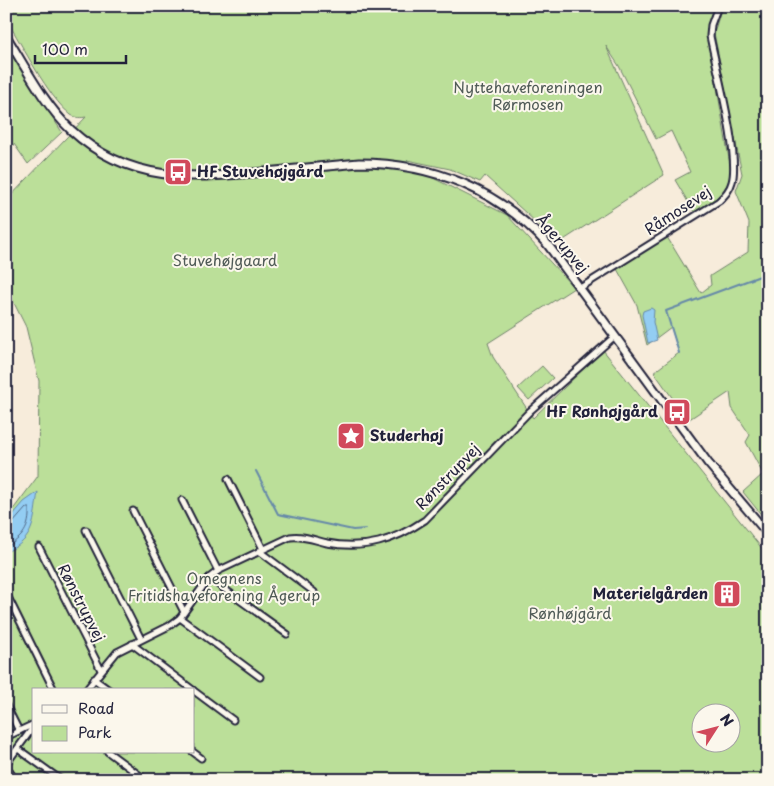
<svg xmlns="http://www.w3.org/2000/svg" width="774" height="786" font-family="'Playpen Sans',sans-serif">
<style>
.green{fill:#bbdf99;stroke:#6e806a;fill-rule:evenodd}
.water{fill:#93cdf3;stroke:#6689a9}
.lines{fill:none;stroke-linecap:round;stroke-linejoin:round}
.shore{stroke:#4f6685;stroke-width:1}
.stream{stroke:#6689a9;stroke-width:2}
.street-casing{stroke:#22223b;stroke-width:9}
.secondary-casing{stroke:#22223b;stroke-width:11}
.street{stroke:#fbf7ec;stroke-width:5}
.secondary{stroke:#fbf7ec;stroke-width:7}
.labels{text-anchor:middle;stroke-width:4;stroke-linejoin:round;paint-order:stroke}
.park-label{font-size:15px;fill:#505b57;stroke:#fbf7ec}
.poi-label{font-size:15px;font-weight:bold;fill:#22223b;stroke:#fbf7ec;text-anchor:start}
.street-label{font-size:15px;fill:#22223b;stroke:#fbf7ec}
</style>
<rect width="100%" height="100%" fill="#f7ecdb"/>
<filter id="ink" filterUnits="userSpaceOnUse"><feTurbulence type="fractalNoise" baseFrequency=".02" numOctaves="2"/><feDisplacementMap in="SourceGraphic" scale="10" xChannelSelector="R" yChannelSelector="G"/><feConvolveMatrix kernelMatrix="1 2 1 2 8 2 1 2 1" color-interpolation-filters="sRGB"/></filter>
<g filter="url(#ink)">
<g class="green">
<path d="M6,6H717L708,25V34L731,171C727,195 713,201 694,212L675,180L690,172L671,131L656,139L619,66L606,46L664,175L559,243L485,176L480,182L450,169L407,160L425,174L507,215L574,288L488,343L493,357L533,418L603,350L768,556V780H9L6,774V519L38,476L39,381L26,327L6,287V201L86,117C81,118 76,118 71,115C47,96 23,46 6,19ZM34,690H194V752H34ZM702,714H732V744H702Z"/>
<polygon points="722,6 768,6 768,523 743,492 763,474 746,442 750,435 732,408 730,392 688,420 654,372 679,353 671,327 647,345 637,305 617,269 667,237 701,293 711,285 710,276 748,252 749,223 736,191 742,174 714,33"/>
<polygon points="7,48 62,132 28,164 14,144 6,149"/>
<polygon points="542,366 553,378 529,400 518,388"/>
</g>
<g class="water">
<polygon points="651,308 654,310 653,322 657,340 648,343 642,315 643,311"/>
<path d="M38,492C33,521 36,539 6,552V523L24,502Z"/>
</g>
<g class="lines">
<path class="shore" d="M6,525L12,524L26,508H29C30,528 23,538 6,547"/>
<g class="stream">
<polyline points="679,353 666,311 768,273"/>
<polyline points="256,471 278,514 353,530 366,529"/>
<polyline points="761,745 766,780"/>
</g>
<defs>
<g id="street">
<path d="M580,288L719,201C725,195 730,190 732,182C740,155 716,68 710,36L711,25L718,6"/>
<polyline points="228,479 263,549"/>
<polyline points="182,500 218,571"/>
<polyline points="133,511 184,612"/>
<polyline points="86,530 141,639"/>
<polyline points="39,547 101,670"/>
<polyline points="259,551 314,592"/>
<polyline points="209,578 287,634"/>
<polyline points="6,593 54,690"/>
<polyline points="180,618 260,677"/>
<polyline points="132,644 193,690"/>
<polyline points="94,679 109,690"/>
<path d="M86,690L117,652L169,626L180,618L209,578L218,571L290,537C303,535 314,540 327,543C365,550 394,541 425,520L530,411L615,336"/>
<polyline points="194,691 233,720"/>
<polyline points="6,705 19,731"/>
<polyline points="6,737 34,724"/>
<polyline points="18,749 61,780"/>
<polyline points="108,752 146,780"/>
<polyline points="193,752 201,758"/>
<polyline points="6,764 34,726"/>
<polyline points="6,766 15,780"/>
</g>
<path id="secondary" d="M6,36C26,68 44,104 71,130C128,183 193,179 265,172C296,169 328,166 359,163C433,163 499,190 548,245L708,463L768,534"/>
</defs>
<use href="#street" class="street-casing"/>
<use href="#secondary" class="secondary-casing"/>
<use href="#street" class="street"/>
<use href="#secondary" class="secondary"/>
</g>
</g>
<defs>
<symbol id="bus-square" viewBox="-11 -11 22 22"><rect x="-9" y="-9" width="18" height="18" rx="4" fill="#d1495b" stroke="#fbf7ec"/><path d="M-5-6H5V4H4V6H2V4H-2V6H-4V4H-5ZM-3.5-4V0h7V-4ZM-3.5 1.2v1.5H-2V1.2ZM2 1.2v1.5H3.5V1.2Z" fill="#fff"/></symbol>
<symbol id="sight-square" viewBox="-11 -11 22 22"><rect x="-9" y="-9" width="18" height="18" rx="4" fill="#d1495b" stroke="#fbf7ec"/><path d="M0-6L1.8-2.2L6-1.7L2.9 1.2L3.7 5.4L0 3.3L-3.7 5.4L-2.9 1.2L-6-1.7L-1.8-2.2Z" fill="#fff"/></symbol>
<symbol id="building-square" viewBox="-11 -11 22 22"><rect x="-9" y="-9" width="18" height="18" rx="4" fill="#d1495b" stroke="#fbf7ec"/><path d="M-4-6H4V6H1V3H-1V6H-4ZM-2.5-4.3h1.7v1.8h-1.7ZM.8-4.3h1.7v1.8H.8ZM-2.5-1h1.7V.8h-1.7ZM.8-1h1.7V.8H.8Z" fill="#fff"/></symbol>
</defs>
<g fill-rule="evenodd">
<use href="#bus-square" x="162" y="156" width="32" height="32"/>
<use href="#bus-square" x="661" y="396" width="32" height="32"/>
<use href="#sight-square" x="335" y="420" width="32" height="32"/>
<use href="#building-square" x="711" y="578" width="32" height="32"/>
</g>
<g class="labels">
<g class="park-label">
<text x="528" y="93">Nyttehaveforeningen<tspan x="528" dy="17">Rørmosen</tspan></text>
<text x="225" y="266">Stuvehøjgaard</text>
<text x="224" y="584">Omegnens<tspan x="224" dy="17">Fritidshaveforening Ågerup</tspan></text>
<text x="570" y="619">Rønhøjgård</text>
</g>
<g class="poi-label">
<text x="197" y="177">HF Stuvehøjgård</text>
<text x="658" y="417" text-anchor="end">HF Rønhøjgård</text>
<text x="370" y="441">Studerhøj</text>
<text x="708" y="599" text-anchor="end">Materielgården</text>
</g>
<g class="street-label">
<text transform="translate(678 211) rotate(-33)" y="5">Råmosevej</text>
<text transform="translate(562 244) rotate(50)" y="5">Ågerupvej</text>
<text transform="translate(448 477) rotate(-46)" y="5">Rønstrupvej</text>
<text transform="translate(81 603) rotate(63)" y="5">Rønstrupvej</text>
</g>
</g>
<rect width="774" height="786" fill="none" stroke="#fbf7ec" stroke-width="25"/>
<rect x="12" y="12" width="749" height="761" fill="none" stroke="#22223b" stroke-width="2" filter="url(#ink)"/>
<rect x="32" y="688" width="162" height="65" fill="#fbf7ec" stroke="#a4a2a5"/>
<rect x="42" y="705" width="25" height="8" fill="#fbf7ec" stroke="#a4a2a5"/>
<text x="78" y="714" font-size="15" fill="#22223b">Road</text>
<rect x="42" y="726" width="25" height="15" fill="#bbdf99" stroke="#a4a2a5"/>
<text x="78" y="738" font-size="15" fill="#22223b">Park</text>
<g transform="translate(716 728) rotate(54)"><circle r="24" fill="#fbf7ec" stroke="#a4a2a5"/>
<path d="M0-4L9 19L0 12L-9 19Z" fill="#d1495b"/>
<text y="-8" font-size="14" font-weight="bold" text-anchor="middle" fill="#22223b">N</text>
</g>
<path d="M35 55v8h91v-8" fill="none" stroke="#22223b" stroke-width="2.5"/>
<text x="42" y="55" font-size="15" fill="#22223b" stroke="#fbf7ec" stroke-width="4" paint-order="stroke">100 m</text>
</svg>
